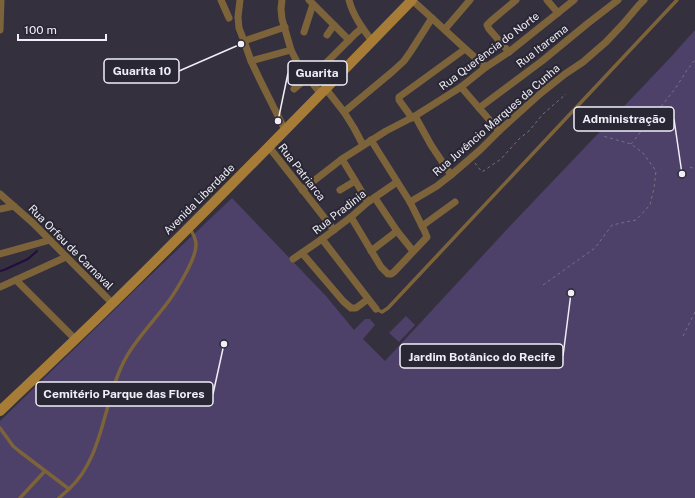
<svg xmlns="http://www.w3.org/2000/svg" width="695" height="498" font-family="'Public Sans',sans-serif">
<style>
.green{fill:#4d4069}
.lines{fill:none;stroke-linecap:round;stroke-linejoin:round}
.stream{stroke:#220d3e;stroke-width:2}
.path{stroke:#76727f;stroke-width:1;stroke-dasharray:3 3;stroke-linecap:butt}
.lane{stroke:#7d633a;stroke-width:3.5}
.street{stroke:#7d633a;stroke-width:7}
.secondary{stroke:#a67c37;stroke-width:10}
.labels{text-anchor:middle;stroke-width:4;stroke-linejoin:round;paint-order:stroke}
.street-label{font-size:11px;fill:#f0eef7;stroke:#2a2734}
.leader{fill:none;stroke:#f0eef7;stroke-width:1.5}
.callout-dot{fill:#f0eef7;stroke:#2a2734;stroke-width:1.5}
.callout{fill:#2a2734;stroke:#f0eef7;stroke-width:1.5}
.callout-label{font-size:12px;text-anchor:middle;font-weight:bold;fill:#f0eef7}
</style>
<rect width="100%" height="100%" fill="#34303e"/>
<g class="green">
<polygon points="695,30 695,498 0,498 0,421 139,286 232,198 326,296 354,330 365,319 370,319 375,325 363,339 385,361 511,225 669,59"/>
<polygon points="406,316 415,325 399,342 389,333"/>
</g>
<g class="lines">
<polyline class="stream" points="0,271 4,270 28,259 37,251"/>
<g class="path">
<polyline points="631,144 675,89 687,70 695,60"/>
<polyline points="475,163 482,172 501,159 519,139 529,131 543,114 566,94"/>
<polyline points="690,167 695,169"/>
<polyline points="543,285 595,248 612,225 636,220 650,205 654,188 656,171 643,153 631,144 603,136"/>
<polyline points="683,336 695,312"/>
</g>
<g class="lane">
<polyline points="376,309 382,312 388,308 677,0"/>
<path d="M0,428L13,446L19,451L69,489C107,455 103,388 132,348C143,332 156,318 168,302C175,293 181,282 187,271C191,263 196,254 196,245C196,238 193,233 189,228"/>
<polyline points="20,498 45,471"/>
<polyline points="59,498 69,489"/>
</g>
<g class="street">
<polyline points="221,0 229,18"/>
<polyline points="240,0 238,17 239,28 244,41 251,61 260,80 285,130"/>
<polyline points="282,0 281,9 282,19 291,50 299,66 321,94"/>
<polyline points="309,0 349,40"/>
<path d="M349,0C353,16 363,29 372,41"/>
<path d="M412,0C437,22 461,46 486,67"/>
<polyline points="547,0 558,13"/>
<polyline points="445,29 470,0"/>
<polyline points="0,30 1,0"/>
<polyline points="304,32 313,4"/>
<polyline points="327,35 334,25"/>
<polyline points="244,41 285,27"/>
<polyline points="509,52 489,29 487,25 491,21 516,0"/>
<polyline points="251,61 291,50"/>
<polyline points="326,63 355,34 362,28"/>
<polyline points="461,87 499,131"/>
<polyline points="294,89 302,82 309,78"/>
<polyline points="326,89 344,112 354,128 363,145"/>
<polyline points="479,108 542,61 587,24 618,0"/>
<polyline points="344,112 392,72 404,61 411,51 432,18"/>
<polyline points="415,116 431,145 451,175"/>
<polyline points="412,118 399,100 399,97 465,49"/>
<polyline points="269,147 334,230"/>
<polyline points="342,159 368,202"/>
<polyline points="302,190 342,159 386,131 415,116 461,87 486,67 509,52 574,0"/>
<polyline points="340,190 355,181"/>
<polyline points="0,194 33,223 112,303"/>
<polyline points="375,198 397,231 413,251"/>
<polyline points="410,202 437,186 451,175 480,150 499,131 540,94 565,74 583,62 606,42 623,24 639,5 644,0"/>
<polyline points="0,209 14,206"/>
<polyline points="351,217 381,267 388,274 391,274 394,272 427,237 425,232 410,202 371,140"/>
<polyline points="422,226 455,202"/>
<polyline points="322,239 376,309"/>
<polyline points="371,251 397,231"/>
<polyline points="302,253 343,301 351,308 356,308 368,299"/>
<polyline points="0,254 50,240"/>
<polyline points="293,259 322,239 351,217 368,202 397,182"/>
<polyline points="16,280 75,339"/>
<polyline points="0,287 66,257"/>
</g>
<path class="secondary" d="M0,411C38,375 76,339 113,303C214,204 313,102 412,0"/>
</g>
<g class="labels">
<g class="street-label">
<text transform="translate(542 46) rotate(-38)" y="4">Rua Itarema</text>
<text transform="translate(489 51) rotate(-37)" y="4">Rua Querência do Norte</text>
<text transform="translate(496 120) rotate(-41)" y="4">Rua Juvêncio Marques da Cunha</text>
<text transform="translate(302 172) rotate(52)" y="4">Rua Patriarca</text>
<text transform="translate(199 199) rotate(-45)" y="4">Avenida Liberdade</text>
<text transform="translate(339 212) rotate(-38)" y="4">Rua Pradinia</text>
<text transform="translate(71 247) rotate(45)" y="4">Rua Orfeu de Carnaval</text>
</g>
</g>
<path class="leader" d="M241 44L179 71M278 121L288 73M682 174L674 119M571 293L563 356M224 344L213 394"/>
<g class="callout-dot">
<circle cx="241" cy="44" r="4"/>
<circle cx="278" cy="121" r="4"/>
<circle cx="682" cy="174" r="4"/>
<circle cx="571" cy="293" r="4"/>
<circle cx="224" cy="344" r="4"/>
</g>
<g class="callout">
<rect x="104" y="59" width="75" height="24" rx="4"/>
<rect x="288" y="61" width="59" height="24" rx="4"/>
<rect x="574" y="107" width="100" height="24" rx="4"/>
<rect x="400" y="344" width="163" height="24" rx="4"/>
<rect x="36" y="382" width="177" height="24" rx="4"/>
</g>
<g class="callout-label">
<text x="142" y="75">Guarita 10</text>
<text x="317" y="77">Guarita</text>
<text x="624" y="123">Administração</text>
<text x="482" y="361">Jardim Botânico do Recife</text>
<text x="124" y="398">Cemitério Parque das Flores</text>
</g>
<path d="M18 34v6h88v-6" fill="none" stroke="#f0eef7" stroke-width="2"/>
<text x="24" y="34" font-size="12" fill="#f0eef7" stroke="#2a2734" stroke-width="3" paint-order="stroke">100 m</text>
</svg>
